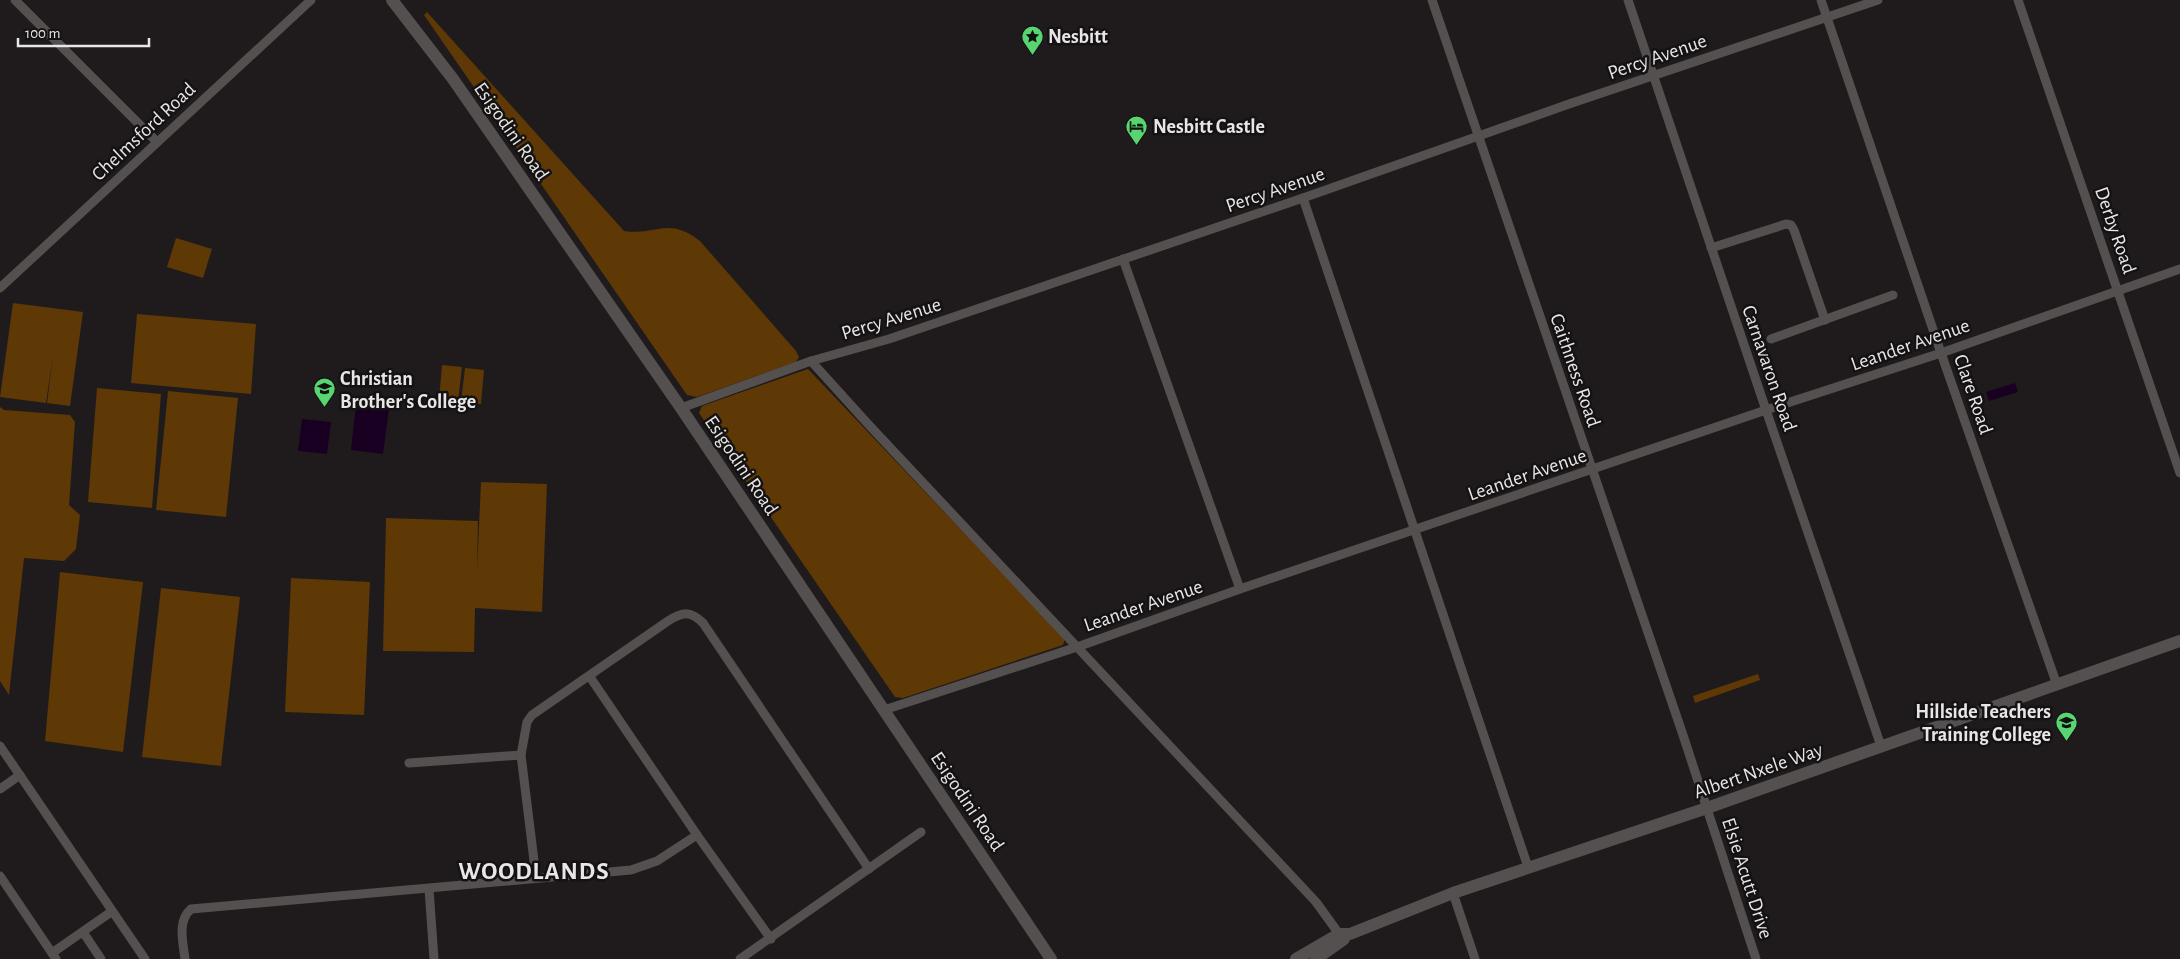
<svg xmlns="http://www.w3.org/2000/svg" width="2180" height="959" font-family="'Alegreya Sans',sans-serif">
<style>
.green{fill:#5e3805}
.water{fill:#190022}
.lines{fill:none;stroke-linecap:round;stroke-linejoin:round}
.minor{stroke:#545050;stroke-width:9}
.secondary{stroke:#545050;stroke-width:12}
.labels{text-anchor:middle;stroke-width:5;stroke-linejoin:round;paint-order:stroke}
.poi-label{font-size:20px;font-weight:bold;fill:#e9e6e6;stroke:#151213;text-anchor:start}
.street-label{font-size:20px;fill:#e9e6e6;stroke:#151213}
.district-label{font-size:25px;font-weight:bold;letter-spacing:1px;fill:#e9e6e6;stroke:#151213}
</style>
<rect width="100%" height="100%" fill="#1f1b1c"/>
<g class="green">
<path d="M427,12L624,231C658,236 667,216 700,241L796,351L799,357L796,362L697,397L687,395L424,15Z"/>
<polygon points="176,238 212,249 203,278 167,267"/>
<polygon points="13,303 83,312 70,406 47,403 53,356 46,403 0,397"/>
<polygon points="137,314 256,324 251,394 131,383"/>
<polygon points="442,365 462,367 458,401 439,400"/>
<polygon points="465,368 484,370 481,404 461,402"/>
<polygon points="808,369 1065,639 1063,645 903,698 895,697 699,413 702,406"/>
<polygon points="97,388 161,394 152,508 88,502"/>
<polygon points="168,391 238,398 226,517 156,510"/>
<polygon points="0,407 4,410 70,415 75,422 69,505 80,515 76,549 64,561 24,558 9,695 0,681"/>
<polygon points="481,482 547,484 542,612 475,608 474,652 383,651 386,518 478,521 477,570"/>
<polygon points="60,572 143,582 123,752 45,741"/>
<polygon points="291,578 370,582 364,715 285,712"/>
<polygon points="161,588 240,597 221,766 142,757"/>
<polygon points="1758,674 1760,680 1695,703 1693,696"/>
</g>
<g class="water">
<polygon points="2015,383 2018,392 1989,401 1986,392"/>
<polygon points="356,405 389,409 383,454 351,450"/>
<polygon points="302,419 331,422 327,454 298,451"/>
</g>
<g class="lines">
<g class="minor">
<polyline points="15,0 157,142"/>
<polyline points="1432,0 1683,735 1756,959"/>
<polyline points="1628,0 1766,410 1881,746"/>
<polyline points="1821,0 1941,353 2057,685"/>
<polyline points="2018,0 2180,473"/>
<polyline points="1303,198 1528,867"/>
<polyline points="1711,248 1786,224 1791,225 1794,230 1825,320"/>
<polyline points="1123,259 1240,589"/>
<polyline points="0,288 311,0"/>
<polyline points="1771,339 1893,295"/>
<polyline points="811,361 868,424 1316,902 1342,938"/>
<polyline points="681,408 811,361 889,339 1303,198 1569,104 1878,0"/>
<polyline points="590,677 697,835 771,939"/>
<polyline points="884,710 1077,647 1240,589 1766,410 1941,353 2180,269"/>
<polyline points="0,746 145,959"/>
<polyline points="409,763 521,755"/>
<polyline points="0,789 20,775"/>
<polyline points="0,876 56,959"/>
<path d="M536,877L521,755L527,722L532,715L668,621C682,612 690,610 703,623L869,869"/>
<polyline points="429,889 434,959"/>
<polyline points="1453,893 1475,959"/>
<polyline points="83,932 101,959"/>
<polyline points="52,953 111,912"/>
<path d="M185,959C183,942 177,921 191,909L631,870L657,861L697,835"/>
<polyline points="740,959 921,832"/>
</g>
<g class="secondary">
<polyline points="392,0 453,79 681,408 1051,959"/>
<polyline points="1296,959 1339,934 1350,934 1453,893 1707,808 2180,641"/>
<polyline points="1316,959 1344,939"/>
</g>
</g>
<defs>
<symbol id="sight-pin" viewBox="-11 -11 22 30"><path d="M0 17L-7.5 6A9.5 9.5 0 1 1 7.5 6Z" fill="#57d570" stroke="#151213"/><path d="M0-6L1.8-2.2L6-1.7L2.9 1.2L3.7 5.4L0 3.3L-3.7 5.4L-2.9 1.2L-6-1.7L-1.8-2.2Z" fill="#111"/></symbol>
<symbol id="hotel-pin" viewBox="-11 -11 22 30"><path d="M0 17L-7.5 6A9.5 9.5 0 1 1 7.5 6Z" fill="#57d570" stroke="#151213"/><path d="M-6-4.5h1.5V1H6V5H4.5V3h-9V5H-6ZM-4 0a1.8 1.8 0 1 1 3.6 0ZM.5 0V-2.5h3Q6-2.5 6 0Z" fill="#111"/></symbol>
<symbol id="school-pin" viewBox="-11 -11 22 30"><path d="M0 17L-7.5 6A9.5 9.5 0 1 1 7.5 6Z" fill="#57d570" stroke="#151213"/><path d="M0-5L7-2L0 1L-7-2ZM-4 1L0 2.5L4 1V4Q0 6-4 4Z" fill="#111"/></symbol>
<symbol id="university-pin" viewBox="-11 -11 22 30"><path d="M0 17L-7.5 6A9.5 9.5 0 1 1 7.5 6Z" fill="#57d570" stroke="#151213"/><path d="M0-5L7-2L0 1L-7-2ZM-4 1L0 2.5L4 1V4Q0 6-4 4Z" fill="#111"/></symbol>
</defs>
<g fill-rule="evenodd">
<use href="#sight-pin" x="1020" y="24" width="25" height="34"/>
<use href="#hotel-pin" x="1124" y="114" width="25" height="34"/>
<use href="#school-pin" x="312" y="376" width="25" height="34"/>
<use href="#university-pin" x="2054" y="710" width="25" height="34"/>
</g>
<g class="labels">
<g class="poi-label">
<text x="1048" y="43">Nesbitt</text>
<text x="1153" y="133">Nesbitt Castle</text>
<text x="340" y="385">Christian<tspan x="340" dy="23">Brother's College</tspan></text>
<text x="2051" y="718" text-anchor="end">Hillside Teachers<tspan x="2051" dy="23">Training College</tspan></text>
</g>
<g class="street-label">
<text transform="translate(1657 56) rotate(-19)" y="7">Percy Avenue</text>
<text transform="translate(143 131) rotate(-43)" y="7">Chelmsford Road</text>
<text transform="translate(512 131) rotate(55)" y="7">Esigodini Road</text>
<text transform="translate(1275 189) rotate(-19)" y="7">Percy Avenue</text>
<text transform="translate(2116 230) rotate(71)" y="7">Derby Road</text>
<text transform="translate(891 318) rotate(-17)" y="7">Percy Avenue</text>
<text transform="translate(1910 344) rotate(-19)" y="7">Leander Avenue</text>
<text transform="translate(1770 368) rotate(71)" y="7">Carnavaron Road</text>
<text transform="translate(1576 370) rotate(71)" y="7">Caithness Road</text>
<text transform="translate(1974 394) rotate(71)" y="7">Clare Road</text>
<text transform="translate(742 465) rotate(56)" y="7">Esigodini Road</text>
<text transform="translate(1527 474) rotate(-19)" y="7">Leander Avenue</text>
<text transform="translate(1143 605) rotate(-19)" y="7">Leander Avenue</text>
<text transform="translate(1758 770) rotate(-19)" y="7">Albert Nxele Way</text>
<text transform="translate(968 801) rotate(56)" y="7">Esigodini Road</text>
<text transform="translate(1748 878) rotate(72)" y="7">Elsie Acutt Drive</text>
</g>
<g class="district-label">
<text x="534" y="879">WOODLANDS</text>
</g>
</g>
<path d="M18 38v8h131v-8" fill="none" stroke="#e9e6e6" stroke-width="2.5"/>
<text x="25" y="38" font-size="15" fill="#e9e6e6" stroke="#151213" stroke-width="4" paint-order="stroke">100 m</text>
</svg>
